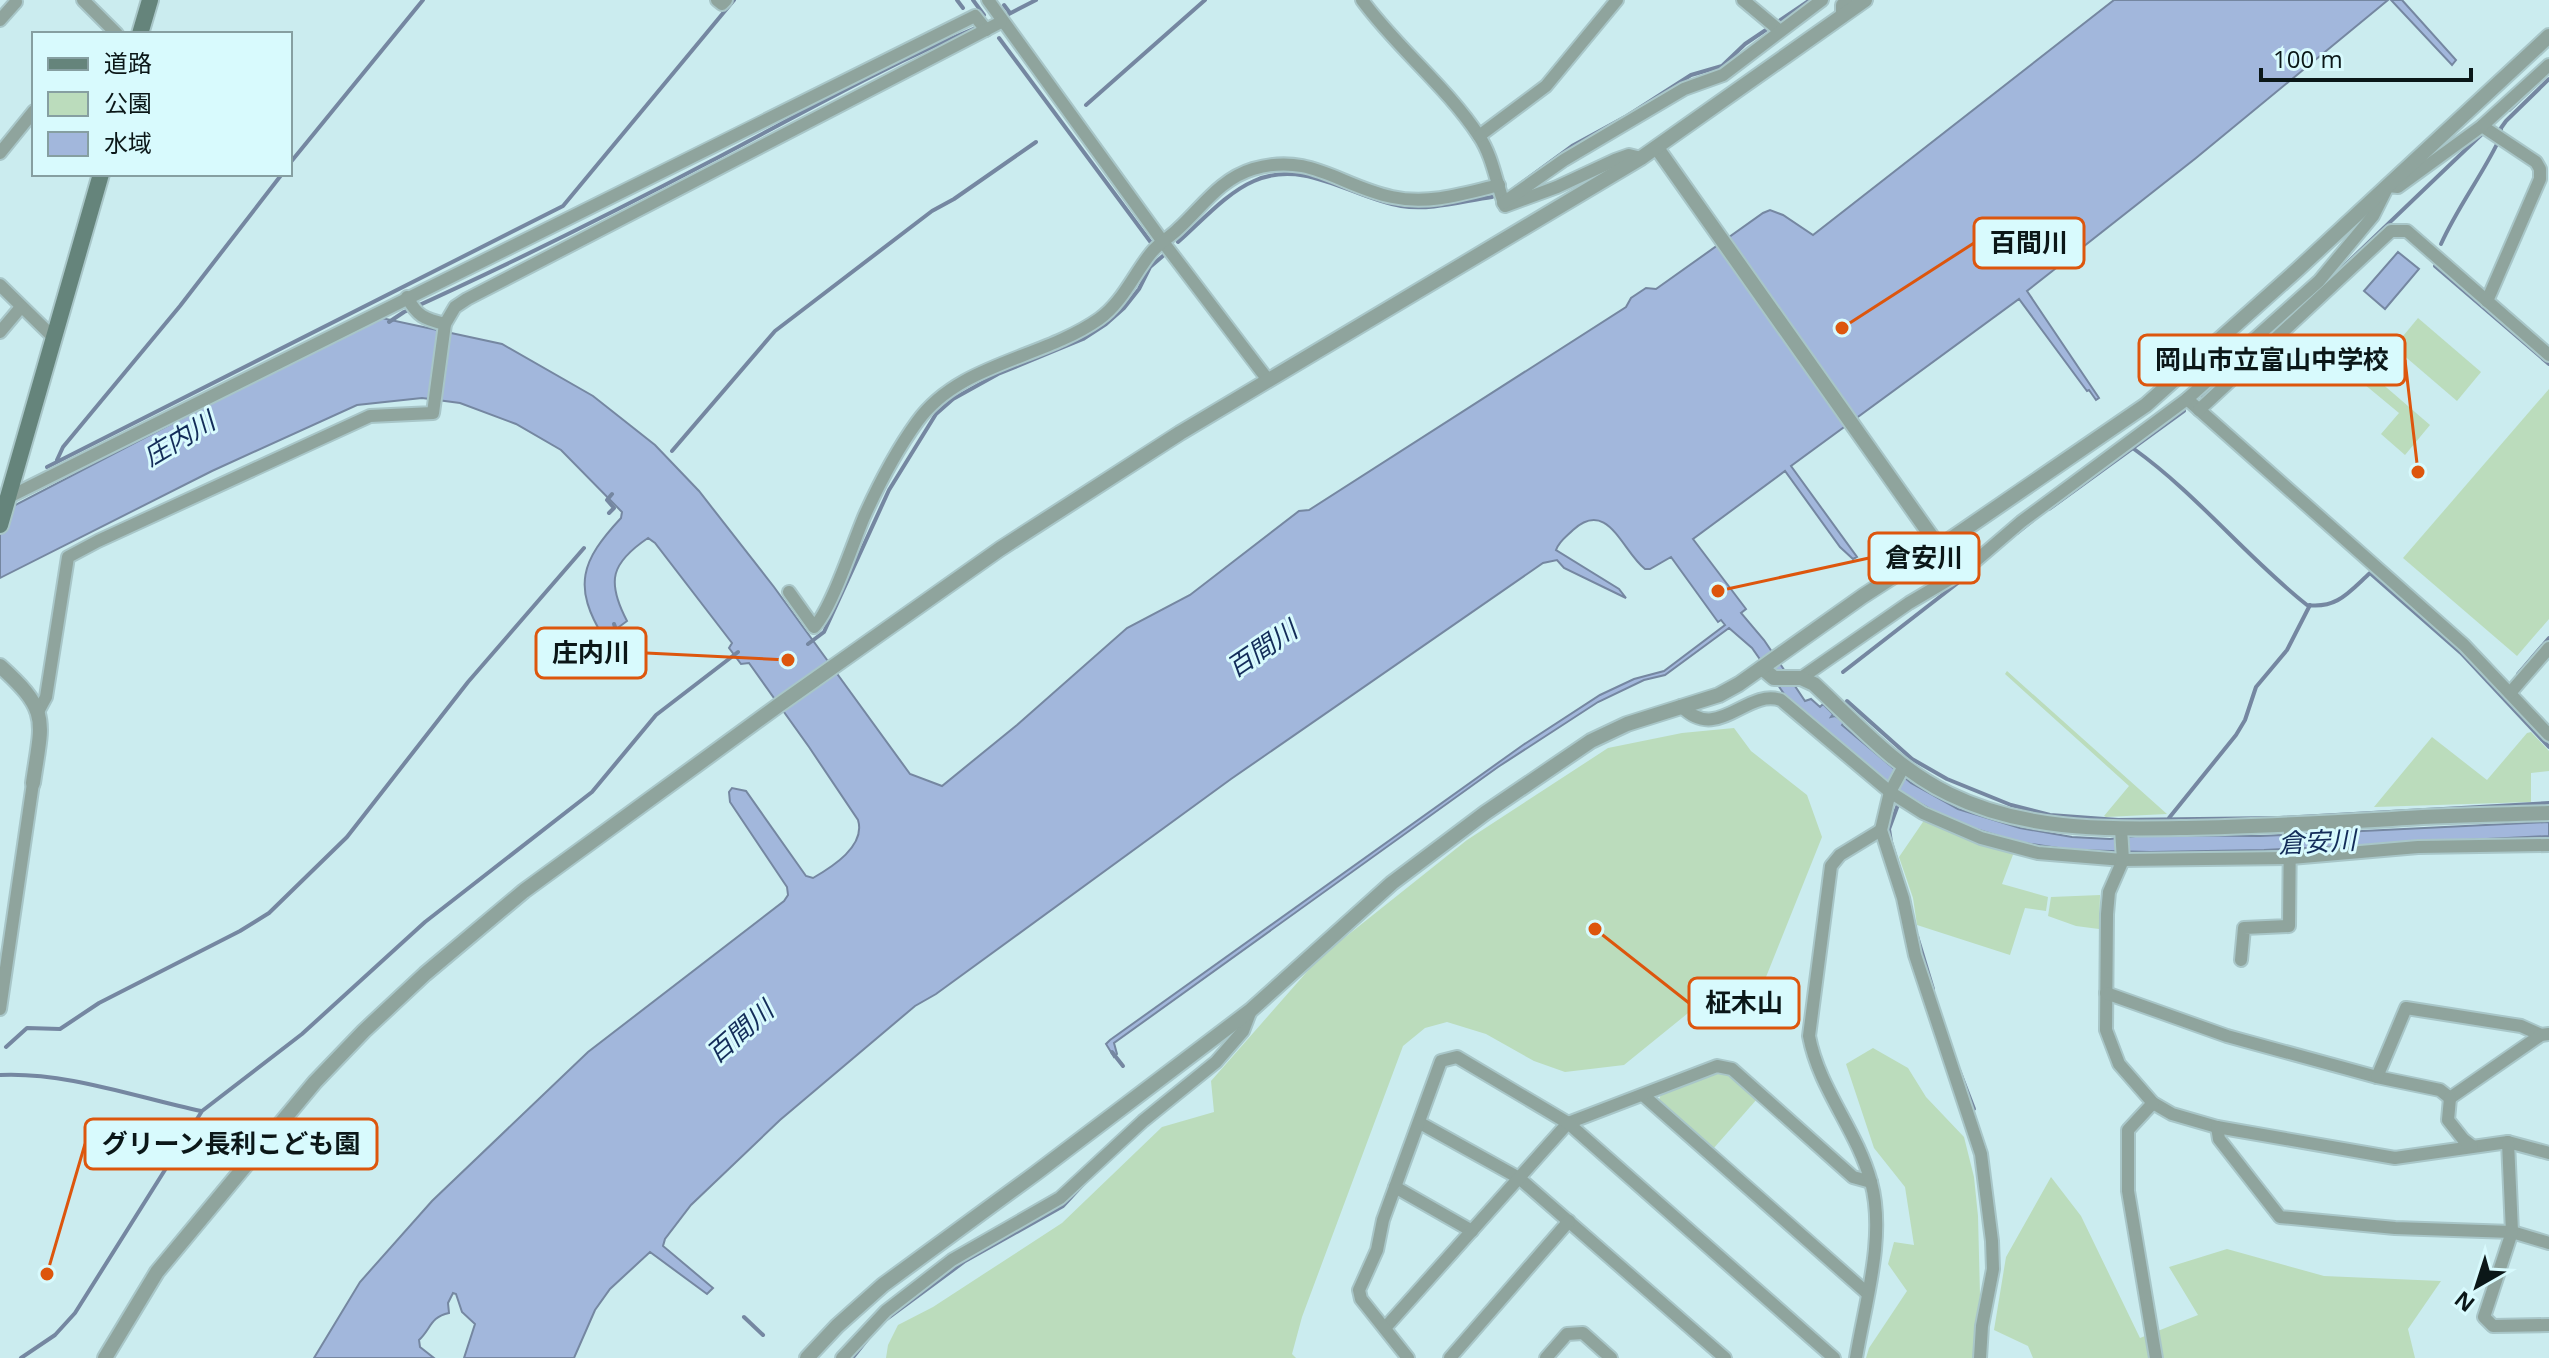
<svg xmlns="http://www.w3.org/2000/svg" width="2549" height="1358" font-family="'Open Sans','Noto Sans JP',sans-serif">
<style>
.green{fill:#bbdcbc}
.water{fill:#a2b7dc;stroke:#7587a1;stroke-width:2}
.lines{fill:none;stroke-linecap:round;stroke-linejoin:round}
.stream{stroke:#7587a1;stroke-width:4}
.minor-casing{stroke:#a8c6c8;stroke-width:16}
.tertiary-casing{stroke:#a8c6c8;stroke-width:18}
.secondary-casing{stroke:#a8c6c8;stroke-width:20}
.minor{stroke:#8fa49d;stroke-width:12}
.tertiary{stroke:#8fa49d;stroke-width:14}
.secondary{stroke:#65847b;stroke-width:16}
.labels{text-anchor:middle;stroke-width:6;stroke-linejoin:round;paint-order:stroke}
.water-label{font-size:26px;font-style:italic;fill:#132c59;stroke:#d8fafd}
.leader{fill:none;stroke:#dd560d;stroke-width:3}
.callout-dot{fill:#dd560d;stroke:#d8fafd;stroke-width:3}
.callout{fill:#d8fafd;stroke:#dd560d;stroke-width:3}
.callout-label{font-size:26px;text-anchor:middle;font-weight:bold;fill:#0b1718}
</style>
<rect width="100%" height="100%" fill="#cbecef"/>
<g class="green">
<polygon points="2418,318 2481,372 2457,401 2394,347"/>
<polygon points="2372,375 2430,425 2405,455 2381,434 2399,413 2364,384"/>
<polygon points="2549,389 2549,619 2517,656 2403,558"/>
<polygon points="2007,671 2167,814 2106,817 2104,816 2129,786 2005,674"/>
<polygon points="1734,728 1751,751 1807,795 1822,837 1754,1007 1698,1005 1624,1065 1565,1072 1534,1061 1486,1034 1447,1022 1425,1028 1403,1046 1302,1317 1292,1354 1296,1358 886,1358 888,1345 898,1325 933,1307 1062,1223 1162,1127 1214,1112 1211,1081 1319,958 1467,840 1608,748 1682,733"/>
<polygon points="2531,732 2549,751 2549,771 2531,773 2531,802 2374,807 2432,737 2487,780 2527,733"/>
<polygon points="1925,819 1975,843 2014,852 2002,884 2048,897 2046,911 2025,908 2010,955 1917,925 1913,898 1899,857"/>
<polygon points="2100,895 2099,929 2076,926 2048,916 2051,897"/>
<polygon points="1873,1048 1908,1068 1926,1097 1964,1137 1974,1177 1978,1216 1980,1295 1973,1358 1866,1358 1869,1348 1907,1291 1888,1264 1894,1242 1914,1245 1905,1187 1874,1148 1846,1064"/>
<polygon points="1718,1072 1729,1075 1757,1099 1713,1149 1659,1100 1661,1094"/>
<polygon points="2051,1177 2081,1216 2140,1338 2198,1315 2169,1267 2227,1249 2324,1276 2441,1281 2408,1329 2415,1358 2033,1358 2028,1346 1994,1330 2006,1257"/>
</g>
<g class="water">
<path d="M2114,0H2388L2196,158L2027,291L2099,398L2096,400L2089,390L2087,391L2019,299L1791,466L1857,557L1853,559L1840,547L1785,471L1693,539L1746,609L1741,613L1764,640L1805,701L1811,699L1820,707L1823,704L1833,714L1831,717L1835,716L1844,722L1842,725L1911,783L1958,809L2020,828L2072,837L2110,839L2144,835L2260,836L2549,822V836L2264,850L2150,852L2071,850L2018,842L1953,822L1899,791L1789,701L1752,648L1729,628L1665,675L1644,680L1598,702L1498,767L1114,1043L1117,1054L1114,1057L1106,1044L1110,1040L1523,745L1600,695L1634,679L1664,671L1725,625L1721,620L1718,622L1671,557L1650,569H1645C1622,551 1608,498 1573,530C1566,537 1559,541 1556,550L1619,589L1626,598L1564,568L1557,560L1543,563L1231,779L936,994L915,1006L780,1120L691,1205L665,1239L663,1246L713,1288L707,1294L650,1252L610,1289L595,1310L574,1358H464L475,1324L462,1312L456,1294L453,1293L448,1303L449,1313C430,1317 431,1329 419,1340L420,1347L434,1358H314L360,1282L432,1201L588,1052L784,901L788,895L787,887L730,802L729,792L732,788L746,791L806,876L813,878C832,867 866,846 858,820L809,747L749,663L741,664L729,648L732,643L655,543L648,538C611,563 606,581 627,621L604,638C572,586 581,561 621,518L622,512L561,450L516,424L460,403L422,398L357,405L212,471L0,578V513L377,317L502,344L593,396L655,445L699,491L774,587L910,774L942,786L1017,725L1127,628L1190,595L1299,511L1309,510L1626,307L1631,298L1646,288L1656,289L1763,213L1770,210L1783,215L1813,235Z"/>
<polygon points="2391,0 2402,0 2456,60 2452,65"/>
<polygon points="2398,252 2419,269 2385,309 2364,291"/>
</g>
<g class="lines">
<g class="stream">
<polyline points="957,0 963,8"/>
<polyline points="973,0 984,15"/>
<polyline points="1004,5 1010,13"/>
<polyline points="1007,15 1036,0"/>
<polyline points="999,38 1155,248"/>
<polyline points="1086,105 1205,0"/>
<polyline points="2509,110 2545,76"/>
<polyline points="2501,134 2501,128 2506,121 2549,79"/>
<polyline points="290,163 423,0"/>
<polyline points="1516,187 1572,146 1627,116 1691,75 1722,66 1745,44 1810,0"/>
<path d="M1178,242C1201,222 1226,193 1254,181C1305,158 1352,198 1401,206C1430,211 1463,201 1492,197"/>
<path d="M2441,244C2457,208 2481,177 2498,142"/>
<polyline points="2435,266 2549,364"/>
<polyline points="2341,269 2482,134"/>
<polyline points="2287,319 2310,298"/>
<path d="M389,322L404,312C508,265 610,214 711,161C799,115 886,65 978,27"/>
<polyline points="2202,396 2272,334"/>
<path d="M2134,449C2198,495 2245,556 2307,605C2337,609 2349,592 2370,573L2461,653L2549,747"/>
<polyline points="672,451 775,331 932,211 954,199 1036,142"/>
<polyline points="57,460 63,447 180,306 282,174"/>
<polyline points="47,467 563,206 734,0"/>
<polyline points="2049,509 2184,411"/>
<polyline points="609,513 614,508 607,500 612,494"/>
<polyline points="2017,533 2032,521"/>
<polyline points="614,624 620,641"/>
<polyline points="808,644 824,632 889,490 936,414 953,399 998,374 1083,339 1106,324 1124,308 1139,289 1150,267 1164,255"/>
<polyline points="1843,672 1968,575"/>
<polyline points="2518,674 2549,638"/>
<polyline points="1847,701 1912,759 1947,779 2011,805 2050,815 2118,820 2280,818 2549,803"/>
<polyline points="1899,802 1889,829 1891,842 1910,904"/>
<polyline points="2169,818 2236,735 2245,720 2256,687 2287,650 2310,605"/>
<polyline points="1917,936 1933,989"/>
<polyline points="6,1047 27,1028 60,1029 99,1003 240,931 269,913 347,837 468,682 584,548"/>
<polyline points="1112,1052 1123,1066"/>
<polyline points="1959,1070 1974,1109"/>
<path d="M0,1075C68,1072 135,1097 201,1111"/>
<polyline points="744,1317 763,1335"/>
<polyline points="884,1321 965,1261 1063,1206 1089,1178"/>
<polyline points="854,1356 870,1336"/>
<polyline points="21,1358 55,1335 75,1313 202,1111 302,1034 425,922 592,792 656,715 738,652"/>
</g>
<defs>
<g id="minor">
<polyline points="83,0 117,34"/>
<polyline points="717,0 722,4 726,0"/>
<polyline points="988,0 1163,242 1268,380"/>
<path d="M1362,0C1397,48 1446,86 1479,136C1493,157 1496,183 1505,206L1557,187L1615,160L1629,155L1641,158"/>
<polyline points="1743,0 1780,31"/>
<polyline points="1842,17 1842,5 1847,0"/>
<polyline points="0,20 16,2"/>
<polyline points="2482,126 2536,162 2540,169 2540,179 2487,301"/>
<polyline points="1479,136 1546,86 1617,0"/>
<polyline points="0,153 34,111"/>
<polyline points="1503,203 1564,160 1684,89 1723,75 1822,0"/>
<polyline points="0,285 54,338"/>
<path d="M407,297C417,316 424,319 445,324"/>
<polyline points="0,332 21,307"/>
<polyline points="2187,399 2464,645 2549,735"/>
<polyline points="2199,410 2391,231 2407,231 2549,355"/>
<polyline points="5,499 975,16 986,30"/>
<path d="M789,592L814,627C831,610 853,543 864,517C878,486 896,451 917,422C959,363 1042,359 1099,319C1122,303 1134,274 1151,253C1158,244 1170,237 1178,229C1202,207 1220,179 1253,169C1310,152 1340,186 1392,197C1428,205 1463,194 1499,185"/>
<polyline points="1801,678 1909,603 1965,570 2021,522 2187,399 2319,281 2373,216 2388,186 2398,187 2482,126 2549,65"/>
<polyline points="2510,693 2549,648"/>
<path d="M1681,706C1718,744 1746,688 1781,700L1890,792L1923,813L1981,838L2038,853L2123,860L2291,858L2418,847L2549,845"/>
<polyline points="39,710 46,697 68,557 98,541 370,416 433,413 445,324 455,307 467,299 1001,22"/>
<polyline points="1904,766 1890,792 1881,830 1903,898 1915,955 1981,1154 1992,1241 1993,1269 1982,1326 1980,1358"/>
<polyline points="2121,829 2123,860 2109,892 2107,914 2106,1030 2119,1064 2153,1103 2172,1114 2217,1127 2395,1158 2508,1142 2549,1153"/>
<polyline points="2241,960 2244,928 2289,926 2290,826"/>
<polyline points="2106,993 2227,1036 2377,1077 2440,1090 2450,1098"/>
<polyline points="0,1009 33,783"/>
<polyline points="2377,1077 2406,1008 2521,1026 2541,1035"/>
<polyline points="1643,1095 1867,1293"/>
<polyline points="2450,1098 2541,1035 2549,1034"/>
<polyline points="2450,1098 2448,1120 2463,1139 2472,1146"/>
<polyline points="2153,1103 2128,1130 2128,1191 2156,1358"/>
<polyline points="1420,1123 1519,1178 1725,1358"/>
<polyline points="2217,1127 2219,1139 2280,1217 2395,1228 2512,1232 2549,1243"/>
<polyline points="2508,1142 2512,1232 2484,1317 2493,1326 2549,1325"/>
<polyline points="1395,1187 1472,1231"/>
<polyline points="1385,1328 1568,1123 1717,1066 1732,1069 1853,1177 1871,1182"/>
<polyline points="842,1358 886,1311 952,1260 1060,1198 1143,1121 1216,1062 1243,1031 1251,1010"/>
<polyline points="1408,1358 1361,1299 1359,1290 1377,1250 1383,1220 1441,1061 1457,1057 1568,1123 1834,1358"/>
<polyline points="1450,1358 1569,1221"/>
<polyline points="1546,1358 1567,1334 1583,1333 1611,1358"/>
<path d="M1856,1358C1865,1303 1886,1236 1871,1182C1857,1130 1819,1089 1809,1036L1831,866L1840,855L1881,830"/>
</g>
<g id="tertiary">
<polyline points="1657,148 1939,547"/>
<path d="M0,666C51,712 42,720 33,783"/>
<path d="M1762,668L1774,678H1801L1814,684C1856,723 1897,769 1949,794C2024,831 2105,829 2186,828C2255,827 2323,823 2392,819C2444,815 2497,815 2549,813"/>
<polyline points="105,1358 157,1272 315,1082 364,1031 425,974 524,891 779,705 1000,549 1180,433 1641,158 1865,0"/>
<polyline points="807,1358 837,1326 883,1285 1036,1173 1251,1010 1392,883 1485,813 1591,741 1627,724 1719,695 1739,684 1863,596 1939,547 2146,405 2297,270 2549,36"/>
</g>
<g id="secondary">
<polyline points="140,34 150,0"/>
<polyline points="0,525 101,174"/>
</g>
</defs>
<use href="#minor" class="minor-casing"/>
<use href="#tertiary" class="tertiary-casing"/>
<use href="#secondary" class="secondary-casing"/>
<use href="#minor" class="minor"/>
<use href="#tertiary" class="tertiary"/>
<use href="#secondary" class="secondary"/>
</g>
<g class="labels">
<g class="water-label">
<text transform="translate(179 439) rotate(-31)" y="9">庄内川</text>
<text transform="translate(1262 649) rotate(-34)" y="9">百間川</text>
<text transform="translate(2317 842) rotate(-3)" y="9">倉安川</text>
<text transform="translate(740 1032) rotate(-41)" y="9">百間川</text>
</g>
</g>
<path class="leader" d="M1842 328L1974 243M2418 472L2405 360M1718 591L1869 558M788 660L646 653M1595 929L1689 1003M47 1274L85 1144"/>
<g class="callout-dot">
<circle cx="1842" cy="328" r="8"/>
<circle cx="2418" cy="472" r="8"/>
<circle cx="1718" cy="591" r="8"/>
<circle cx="788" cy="660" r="8"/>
<circle cx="1595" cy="929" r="8"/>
<circle cx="47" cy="1274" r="8"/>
</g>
<g class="callout">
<rect x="1974" y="218" width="110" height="50" rx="8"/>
<rect x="2139" y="335" width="266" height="50" rx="8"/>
<rect x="1869" y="533" width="110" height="50" rx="8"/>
<rect x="536" y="628" width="110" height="50" rx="8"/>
<rect x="1689" y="978" width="110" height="50" rx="8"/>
<rect x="85" y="1119" width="292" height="50" rx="8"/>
</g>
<g class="callout-label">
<text x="2029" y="252">百間川</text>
<text x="2272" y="369">岡山市立富山中学校</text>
<text x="1924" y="567">倉安川</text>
<text x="591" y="662">庄内川</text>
<text x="1744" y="1012">柾木山</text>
<text x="231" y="1153">グリーン長利こども園</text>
</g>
<rect x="32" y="32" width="260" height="144" fill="#d8fafd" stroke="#869fa1" stroke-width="2"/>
<rect x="48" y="58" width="40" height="12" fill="#65847b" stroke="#869fa1" stroke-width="2"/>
<text x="104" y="72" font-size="24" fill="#0b1718">道路</text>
<rect x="48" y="92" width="40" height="24" fill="#bbdcbc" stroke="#869fa1" stroke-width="2"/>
<text x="104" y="112" font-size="24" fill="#0b1718">公園</text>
<rect x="48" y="132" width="40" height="24" fill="#a2b7dc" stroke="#869fa1" stroke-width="2"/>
<text x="104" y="152" font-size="24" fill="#0b1718">水域</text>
<g transform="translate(2477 1286) rotate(219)" stroke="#d8fafd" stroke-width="6" paint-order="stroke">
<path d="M0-6L14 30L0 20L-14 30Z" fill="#0b1718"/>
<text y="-12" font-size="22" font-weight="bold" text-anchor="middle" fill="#0b1718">N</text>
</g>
<path d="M2261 68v12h210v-12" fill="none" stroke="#0b1718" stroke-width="4"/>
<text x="2273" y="68" font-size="24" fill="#0b1718" stroke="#d8fafd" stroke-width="6" paint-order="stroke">100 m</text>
</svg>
